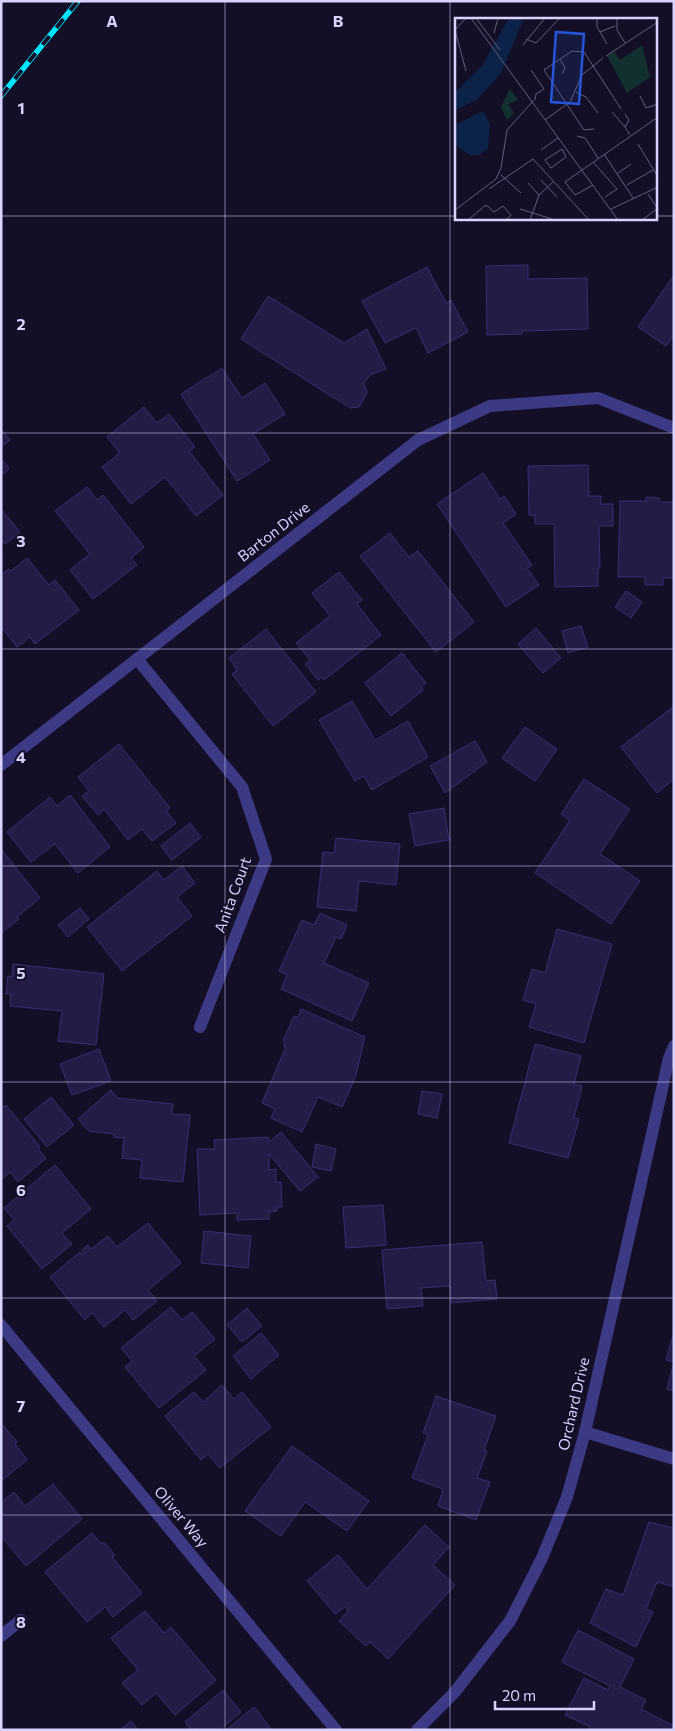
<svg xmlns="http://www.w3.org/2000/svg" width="675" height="1731" font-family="Commissioner,sans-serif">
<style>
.building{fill:#241b47;stroke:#3b2d73}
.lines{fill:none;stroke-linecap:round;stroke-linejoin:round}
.service{stroke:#3d3a85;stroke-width:12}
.minor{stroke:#3d3a85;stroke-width:12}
.rail-casing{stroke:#00e5ff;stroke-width:5.5}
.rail{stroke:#130f26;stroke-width:4;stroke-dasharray:11;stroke-linecap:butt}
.grid{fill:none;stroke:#d9d4ff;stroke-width:1;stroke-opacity:0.55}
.labels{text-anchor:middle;stroke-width:4;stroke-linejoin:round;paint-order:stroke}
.street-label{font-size:15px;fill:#d9d4ff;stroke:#130f26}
.inset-road{fill:none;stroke:#625e7d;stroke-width:1}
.view{fill:#2655da;fill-opacity:0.15;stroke:#2655da;stroke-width:2.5}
.inset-edge{fill:none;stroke:#d9d4ff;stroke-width:2.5}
.grid-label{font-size:16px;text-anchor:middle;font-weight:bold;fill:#d9d4ff;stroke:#130f26;stroke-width:4;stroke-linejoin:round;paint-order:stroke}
</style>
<rect width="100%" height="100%" fill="#130f26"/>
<g class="building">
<polygon points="528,265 528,279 587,278 588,329 522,331 522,334 487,335 486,266"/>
<polygon points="427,267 446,303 451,300 468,332 428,353 416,328 385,343 362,301"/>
<polygon points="674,275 674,335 666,346 638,327"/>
<polygon points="268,296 344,343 367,329 386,369 370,375 364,383 367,393 359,407 350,408 241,339"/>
<polygon points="222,368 242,398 265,383 285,414 253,434 270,460 237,481 181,394"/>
<polygon points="144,407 157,423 169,414 195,447 189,451 223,495 196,516 165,477 131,504 102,467 120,453 107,437"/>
<polygon points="1,429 10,440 1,447"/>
<polygon points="2,459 9,469 1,476 1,459"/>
<polygon points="588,465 589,496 601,496 601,504 613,504 613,526 599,526 600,568 598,568 598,586 555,587 554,524 535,524 535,515 529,515 528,466"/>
<polygon points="483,473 500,499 504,496 516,514 503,523 532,565 527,568 539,585 506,607 437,504"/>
<polygon points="87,487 97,500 103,495 144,547 131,558 137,565 93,599 70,570 90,554 55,511"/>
<polygon points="646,497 659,498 659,502 674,502 674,578 663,578 663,585 645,585 645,577 618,577 620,501 646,501"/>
<polygon points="1,509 20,532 5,544 1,539"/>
<polygon points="390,533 409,557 418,551 474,622 436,652 360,556"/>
<polygon points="27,558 49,585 55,580 79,610 35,644 30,637 17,647 1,627 1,575 9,569 11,571"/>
<polygon points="339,572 362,600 357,604 381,635 324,680 322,677 318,680 305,664 310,660 296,643 330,616 312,593"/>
<polygon points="626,591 642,602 631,618 615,607"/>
<polygon points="581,626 588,647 568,653 562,631"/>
<polygon points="536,628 561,658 543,673 518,644"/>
<polygon points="266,629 316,692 273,726 232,674 237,670 229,658"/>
<polygon points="402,653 426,683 421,687 423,690 391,716 365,683"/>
<polygon points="352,701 375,740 408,721 428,757 372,790 364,776 355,781 319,720"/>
<polygon points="674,706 674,779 657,793 621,747"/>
<polygon points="525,727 557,749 535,781 502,758"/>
<polygon points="475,741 487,762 445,793 430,766"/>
<polygon points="119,744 170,808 166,811 176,823 152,841 142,829 128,840 104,809 98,815 82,796 89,791 78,777"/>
<polygon points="584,779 630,809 600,854 640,881 611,924 535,873 570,820 561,814"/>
<polygon points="70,795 110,847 78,873 55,844 31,862 7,832 50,797 57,806"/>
<polygon points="444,808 449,840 415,846 409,814"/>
<polygon points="190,823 201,837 172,860 161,846"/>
<polygon points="336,838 400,844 396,885 359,881 356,911 317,907 323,852 334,853"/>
<polygon points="1,849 40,898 17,917 19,919 1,933"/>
<polygon points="182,866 195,883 177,897 192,916 122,971 87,927 157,871 164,880"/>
<polygon points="80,908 89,919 68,937 58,925"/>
<polygon points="320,913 347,925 341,939 336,937 324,963 369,983 352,1021 281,989 287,975 279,971 302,920 314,925"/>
<polygon points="557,929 612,944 584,1043 529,1027 536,1004 523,1000 532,969 545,973"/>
<polygon points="13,964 104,974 96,1045 58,1041 62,1011 10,1006 11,994 6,994 8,976 12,977"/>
<polygon points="301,1009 365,1037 355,1078 342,1107 318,1097 302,1132 271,1118 275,1109 262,1103 286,1047 284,1047 285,1043 283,1041 294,1016 298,1017"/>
<polygon points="535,1044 581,1056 574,1084 582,1086 574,1118 579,1119 568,1158 509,1143"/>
<polygon points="99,1049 111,1081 72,1095 60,1064"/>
<polygon points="111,1090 118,1098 173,1104 172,1114 190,1115 183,1182 140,1178 142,1160 122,1158 124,1138 114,1137 114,1134 89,1131 78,1119"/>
<polygon points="422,1091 442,1094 437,1118 418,1114"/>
<polygon points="51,1097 74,1125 47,1147 24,1119"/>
<polygon points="1,1104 4,1107 6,1105 40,1147 38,1149 46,1158 18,1182 10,1172 1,1180"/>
<polygon points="281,1132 318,1177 300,1191 269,1154 269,1170 276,1169 276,1182 281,1182 282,1207 277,1207 277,1211 269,1212 269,1219 237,1220 237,1213 200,1215 197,1149 215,1149 214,1140 268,1137 269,1142"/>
<polygon points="316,1144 336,1149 331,1171 312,1167"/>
<polygon points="55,1165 91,1209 62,1233 72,1244 42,1269 7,1226 14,1220 4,1208"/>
<polygon points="383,1205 386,1245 346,1248 343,1207"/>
<polygon points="148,1223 181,1263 148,1290 157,1301 133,1320 125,1310 104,1327 92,1313 85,1320 50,1277 80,1252 83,1255 85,1253 82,1250 88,1245 91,1249 108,1236 117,1247"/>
<polygon points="204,1231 251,1236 248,1268 201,1263"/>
<polygon points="482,1242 486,1281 495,1280 497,1299 451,1303 450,1286 421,1288 423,1306 387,1309 382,1250"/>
<polygon points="171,1307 182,1320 192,1312 215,1339 194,1356 206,1370 159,1408 125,1367 132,1361 121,1348"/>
<polygon points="247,1308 262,1326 242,1342 227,1325"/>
<polygon points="674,1332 674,1391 667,1389 674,1362 666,1360"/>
<polygon points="261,1333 279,1355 251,1379 233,1356"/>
<polygon points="222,1385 234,1399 242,1392 271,1427 220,1468 208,1454 201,1460 165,1416 194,1392 203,1402"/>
<polygon points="436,1396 496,1416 484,1450 487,1451 477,1478 490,1482 476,1520 438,1506 443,1489 412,1478 428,1435 423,1433"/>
<polygon points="1,1423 17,1442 15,1444 27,1460 1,1481"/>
<polygon points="292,1446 369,1501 347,1531 305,1502 281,1536 245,1511"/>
<polygon points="53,1484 82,1519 26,1566 1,1536 1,1502 14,1492 25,1506"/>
<polygon points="649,1522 674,1528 674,1587 657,1582 646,1609 653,1612 636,1647 590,1623 606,1589 623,1595"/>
<polygon points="425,1525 449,1547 433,1565 455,1585 388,1659 370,1642 366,1646 339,1621 348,1611 345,1607 335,1614 307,1581 338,1555 367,1589"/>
<polygon points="92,1533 101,1544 104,1542 115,1555 112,1557 142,1593 113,1617 105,1607 87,1622 45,1572"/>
<polygon points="145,1611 164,1633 171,1627 216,1680 175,1715 156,1693 142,1705 122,1683 138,1670 111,1638"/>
<polygon points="578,1630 634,1659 620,1687 646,1700 641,1709 674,1726 673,1730 588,1730 590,1727 565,1715 584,1678 608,1690 610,1686 562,1662"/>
<polygon points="223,1690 241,1712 219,1730 199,1730 197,1728 191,1730 185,1722"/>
<polygon points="254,1707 272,1730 226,1730"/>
<polygon points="131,1721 138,1730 120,1730"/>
</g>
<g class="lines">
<polyline class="service" points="1,1636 21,1620"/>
<g class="minor">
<polyline points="137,659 242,787 266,859 200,1027"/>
<polyline points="1,765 418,440 490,406 598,398 674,428"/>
<polyline points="1,1325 336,1730"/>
<polyline points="585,1432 674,1459"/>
<polyline points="417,1730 454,1693 510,1621 542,1558 567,1497 585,1432 669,1058 674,1046"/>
</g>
<defs>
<polyline id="rail" points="1,96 78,1"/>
</defs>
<use href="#rail" class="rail-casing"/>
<use href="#rail" class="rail"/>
</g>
<path class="grid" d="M225,1V1730M450,1V1730M1,216H456M656,216H674M1,433H674M1,649H674M1,866H674M1,1082H674M1,1298H674M1,1515H674"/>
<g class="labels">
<g class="street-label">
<text transform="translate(274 532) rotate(-38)" y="5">Barton Drive</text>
<text transform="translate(233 895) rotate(-70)" y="5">Anita Court</text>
<text transform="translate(574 1404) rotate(-77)" y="5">Orchard Drive</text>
<text transform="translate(181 1517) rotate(50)" y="5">Oliver Way</text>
</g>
</g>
<g transform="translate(455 18)">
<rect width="202" height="202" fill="#130f26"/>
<path d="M187,27L195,59L172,75L152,38L159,33L165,42ZM55,71L63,82L53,86L59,95L52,102L46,89Z" fill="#12302f"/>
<path d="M54,0H69L46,55L22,82L0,92V74L27,48ZM28,93L35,106L33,131L24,137H15L0,127V107Z" fill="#0c2248"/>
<path class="inset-road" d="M16,0L163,202M21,0L45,32M142,0V9L152,26M162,0V12L170,25M0,12L11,53M0,12L11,0M145,14L160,8M39,15L43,0M71,21L81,25L105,0M68,27L90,0M151,38L203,4M105,41L110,50L107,56M76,52L89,71L81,76L80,82M121,74L131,79L143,95M185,78L191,90L203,86M157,94L170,109M170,96L174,102L170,109L175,117M90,102L115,84L127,57L148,40M139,111L129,112L89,52L117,33L129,34L166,91M122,118L130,120L143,140M183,126L203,159M107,131L111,139L96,150L90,142ZM86,132L103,120M149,136L178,180M138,144L162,171L150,179M163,155L176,146M46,157L66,175M86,162L102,179M73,165L84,177M138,167L120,177L110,164L203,99M172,167L198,152M34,171L78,141L134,202M193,176L203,191M65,191L97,201M156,191L203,169M0,192L41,161L46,150L52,112L79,82M13,202L31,187L39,194L48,188L56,197L51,202M75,202L84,177L98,164M187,202L203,190"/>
<path class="view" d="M101,14L129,16L124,86L96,84Z"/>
<rect width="202" height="202" class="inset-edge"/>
</g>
<g class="grid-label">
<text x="112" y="27">A</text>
<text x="338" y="27">B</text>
<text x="21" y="114">1</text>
<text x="21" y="330">2</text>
<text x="21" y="547">3</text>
<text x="21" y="763">4</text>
<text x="21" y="979">5</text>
<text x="21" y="1196">6</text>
<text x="21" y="1412">7</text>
<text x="21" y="1628">8</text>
</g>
<rect width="675" height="1731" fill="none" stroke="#d9d4ff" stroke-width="5"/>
<path d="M495 1701v8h99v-8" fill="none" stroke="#d9d4ff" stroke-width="2.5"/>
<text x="502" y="1701" font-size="15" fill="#d9d4ff" stroke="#130f26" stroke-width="4" paint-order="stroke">20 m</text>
</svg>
